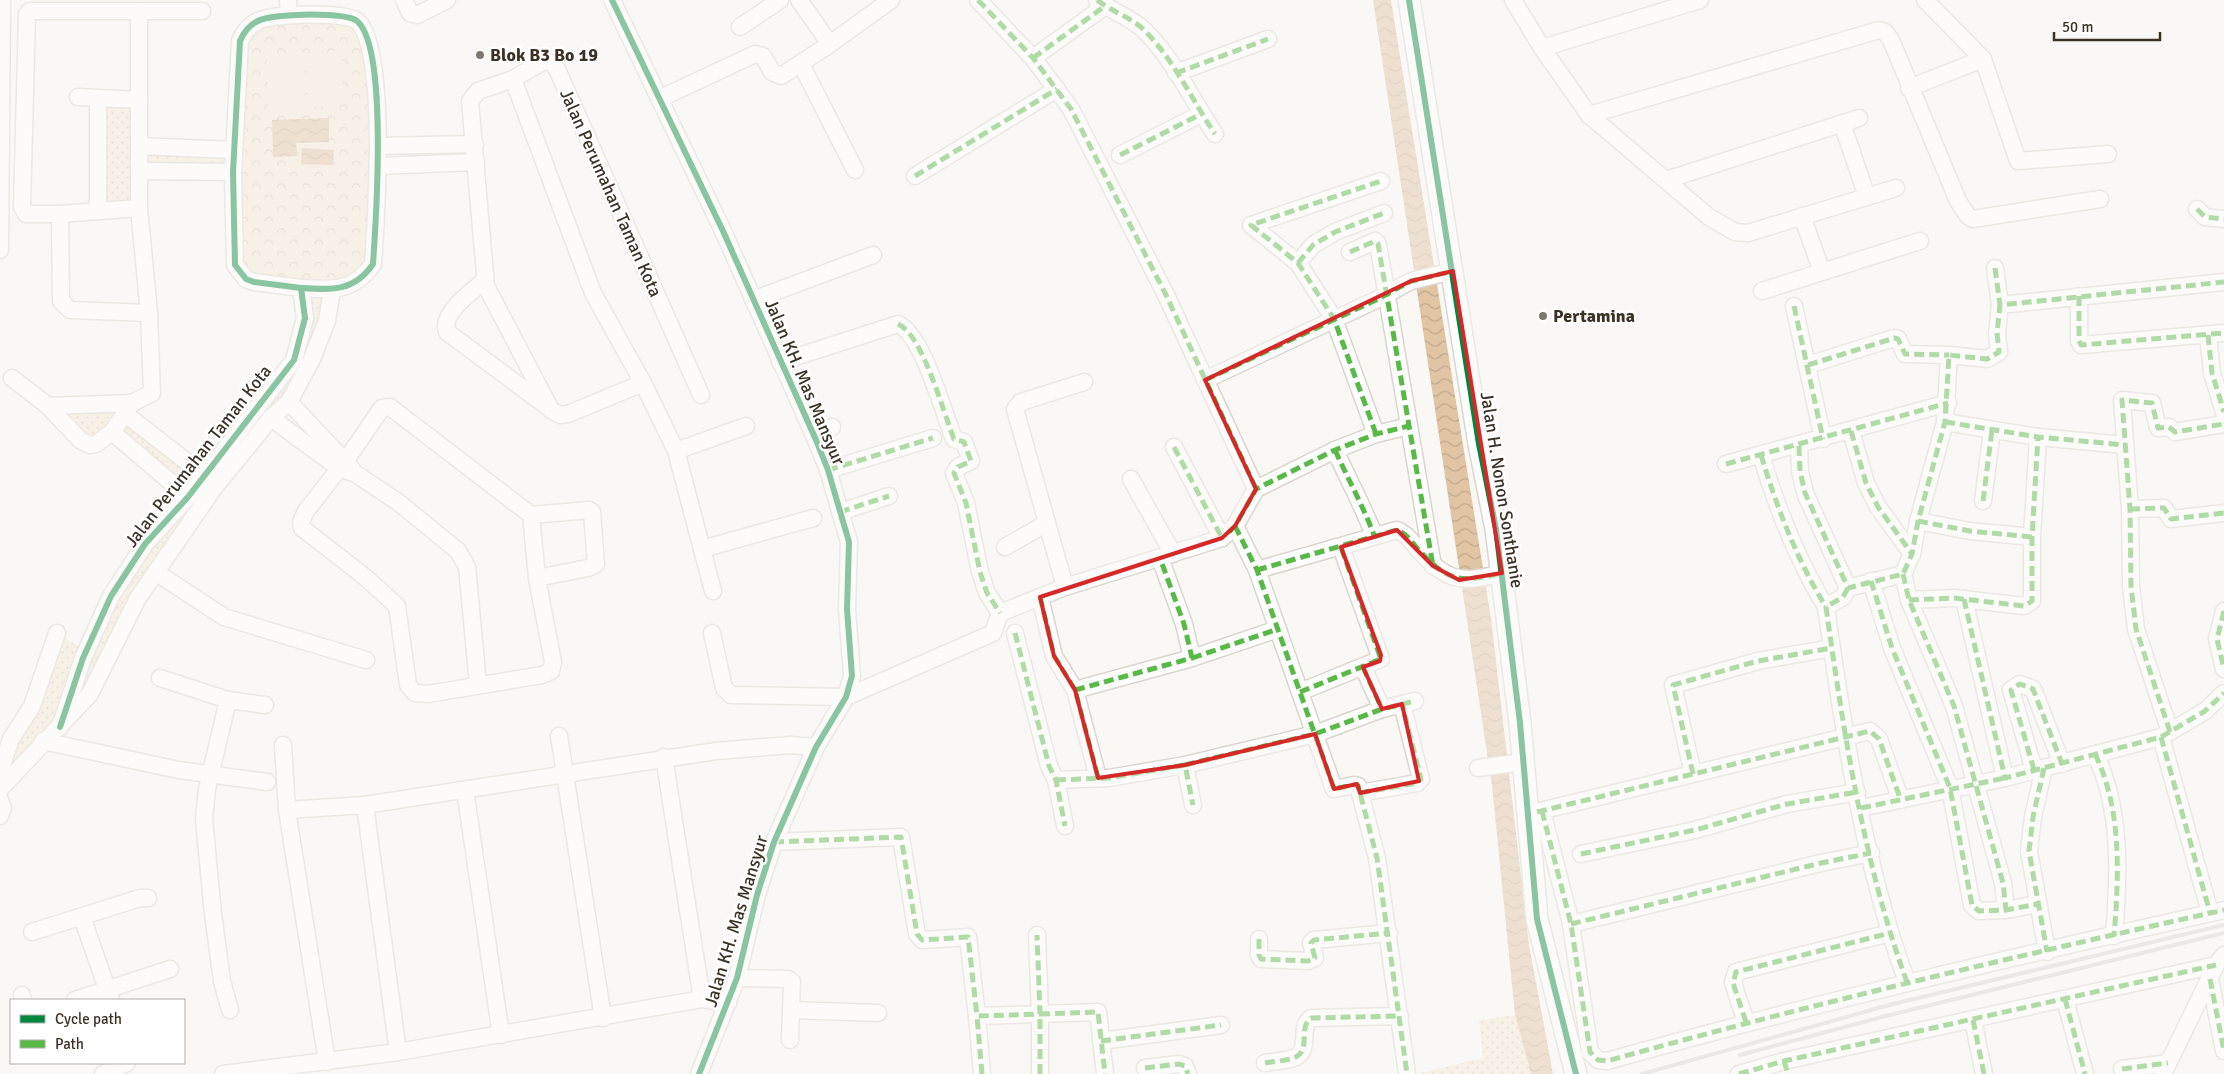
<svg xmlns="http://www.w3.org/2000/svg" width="2224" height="1074" font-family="Signika,sans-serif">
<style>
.grass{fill:url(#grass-dots)}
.park{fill:url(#park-crowns)}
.garden{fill:#f4e6d6}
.water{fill:url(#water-waves)}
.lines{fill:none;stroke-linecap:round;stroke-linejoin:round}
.minor-casing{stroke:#dbd5ce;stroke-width:19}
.tertiary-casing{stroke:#dbd5ce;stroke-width:24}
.minor{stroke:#fefefe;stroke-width:16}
.tertiary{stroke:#fefefe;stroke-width:21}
.rail{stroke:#d6d5d4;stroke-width:4}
.quiet{stroke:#58b947;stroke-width:5;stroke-dasharray:10 5;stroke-linecap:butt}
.cycleway-casing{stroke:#fff;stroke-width:9}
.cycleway{stroke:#00873e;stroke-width:6}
.marked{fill:none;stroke:#d62828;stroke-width:4;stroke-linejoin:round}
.poi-dot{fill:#7e776f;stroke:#fff;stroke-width:2}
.labels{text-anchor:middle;stroke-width:5;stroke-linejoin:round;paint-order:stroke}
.poi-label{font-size:18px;font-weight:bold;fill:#3b3227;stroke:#fff;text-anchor:start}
.street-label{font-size:18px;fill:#3b3227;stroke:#fff}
</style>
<defs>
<pattern id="grass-dots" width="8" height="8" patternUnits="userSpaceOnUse" patternTransform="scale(1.25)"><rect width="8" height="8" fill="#f4e6d6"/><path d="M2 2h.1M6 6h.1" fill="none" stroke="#d2c6b8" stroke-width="1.8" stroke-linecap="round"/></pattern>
<pattern id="park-crowns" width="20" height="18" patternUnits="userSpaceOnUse" patternTransform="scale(1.25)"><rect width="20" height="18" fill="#f4e6d6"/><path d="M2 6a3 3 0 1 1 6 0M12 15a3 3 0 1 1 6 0" fill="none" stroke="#d2c6b8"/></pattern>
<pattern id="water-waves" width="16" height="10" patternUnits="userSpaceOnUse" patternTransform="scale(1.25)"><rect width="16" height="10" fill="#e1c4a4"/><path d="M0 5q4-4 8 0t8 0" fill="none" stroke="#c2a98d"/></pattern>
</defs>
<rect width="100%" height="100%" fill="#faf8f5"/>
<g class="grass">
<polygon points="98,98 139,100 139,146 234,150 233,172 139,171 139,208 98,211"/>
<polygon points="301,288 332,290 312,359 214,488 103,666 13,777 4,760 57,633 85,650 107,604 188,497 112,432 96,444 48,406 132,403 124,413 204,475 294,360"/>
<polygon points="1515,1015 1531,1074 1417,1074 1483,1058 1479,1020"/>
</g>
<polygon class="park" points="355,19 368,36 373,264 358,281 254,282 234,258 247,27"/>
<g class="garden">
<polygon points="342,51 343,105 308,107 307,55"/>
<polygon points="304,55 305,110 268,111 267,57"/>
</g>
<g class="water">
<polygon points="1373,0 1391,0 1491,618 1529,945 1553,1074 1531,1074 1515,1015 1492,786"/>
<polygon points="329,118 329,142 296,143 297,156 273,157 272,120"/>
<polygon points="302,148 334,150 333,165 301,164"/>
</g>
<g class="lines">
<defs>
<g id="minor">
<polyline points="288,0 289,15"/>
<polyline points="404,0 410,13 417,15 447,0"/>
<polyline points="612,0 723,231 816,440 828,470 849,542 847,609 852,676 846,697 816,747 774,842 757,895 737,978 699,1074"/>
<polyline points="799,0 830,44"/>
<polyline points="978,0 1033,58 1071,109 1166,295 1256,489"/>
<path d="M1097,0C1111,11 1130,17 1143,29C1173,58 1192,100 1215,134"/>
<polyline points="1513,0 1542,48 1589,115 1709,217 1735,232 1748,233 1896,188"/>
<polyline points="1925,0 1983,59 2018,161 2108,154"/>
<polyline points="740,27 780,0"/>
<polyline points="1542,48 1700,0"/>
<polyline points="1033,58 1105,6"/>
<polyline points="801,64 855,170"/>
<polyline points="1176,73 1268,39"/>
<polyline points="513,79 593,293 643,383 676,451 713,591"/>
<polyline points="1909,88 1983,59"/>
<polyline points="78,97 139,100"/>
<polyline points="98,98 98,211"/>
<polyline points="661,98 755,54 763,56 772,72 781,76 830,44 891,0"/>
<polyline points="1589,115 1879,30 1885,32 1891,40 1958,201 1968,216 1973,219 2100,199"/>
<polyline points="1842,123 1867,197"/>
<polyline points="139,146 234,150"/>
<polyline points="379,146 475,144"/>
<polyline points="1120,155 1201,114"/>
<polyline points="379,166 476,162"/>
<polyline points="139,171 233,172"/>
<polyline points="915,176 1057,89"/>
<polyline points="1666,180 1859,118"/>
<polyline points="2197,209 2205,217 2224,219"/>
<polyline points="60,214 139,208"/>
<polyline points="1802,216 1822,272"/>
<polyline points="0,250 2,0"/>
<polyline points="1350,252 1375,241 1378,244 1433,566"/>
<polyline points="1298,263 1313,245 1335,232 1384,213"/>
<polyline points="1995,268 2000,305"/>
<path d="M484,281C472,292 440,313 447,332L548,407"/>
<polyline points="1762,291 1920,241"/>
<polyline points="2079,296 2079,341 2081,345 2224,333"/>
<polyline points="753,300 873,255"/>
<polyline points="1794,306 1823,439"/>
<polyline points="149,313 70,310 61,301 60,214 26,214 22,207 27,14 30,11 202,11"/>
<polyline points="2208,335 2212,373 2224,412"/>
<path d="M780,362L898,324C923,335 943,412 954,439L964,442L971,461L958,467L954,473L966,503L980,572L987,593L1000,613"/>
<polyline points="1808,365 1894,338 1898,339 1905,354 1949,355"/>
<polyline points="12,378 48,406 80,440 90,445 96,444 112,432 132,403 152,393 149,313 139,208 139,11"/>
<polyline points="1205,380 1378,299 1411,281 1453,271"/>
<polyline points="643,383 568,414 560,415 551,410 486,286 470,101 478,91 513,79 544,61 552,63 557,69 701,395"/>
<polyline points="289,402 352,469"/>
<polyline points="48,406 132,403"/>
<polyline points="124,413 204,475"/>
<polyline points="271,418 339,468 356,474 398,502 458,551 467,567 478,684"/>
<polyline points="1945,422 2038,437 2125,445"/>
<polyline points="1851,431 1866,483 1878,507 1912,554"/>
<polyline points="112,432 188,497"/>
<polyline points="1376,434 1334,319 1298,263 1251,225 1381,181"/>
<polyline points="816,440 832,427"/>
<polyline points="1799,446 1800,471 1805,493 1848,588 1903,574 1912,554 1918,521 1945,422 1949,355 1987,359 1999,352 1997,333 2000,305 2224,282"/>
<polyline points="1174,447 1222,538"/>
<path d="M1335,450C1348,479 1363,506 1374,535"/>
<polyline points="676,451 746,426"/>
<path d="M1761,455C1777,508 1797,560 1826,607"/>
<polyline points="1726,464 1948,403"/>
<polyline points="828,470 933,438"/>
<polyline points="1131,479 1173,554"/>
<polyline points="1983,501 1992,430"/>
<polyline points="2130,509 2164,508 2171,519 2224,513"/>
<polyline points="840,512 889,496"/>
<polyline points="531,515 537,578 553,662 551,671 542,675 428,694 415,693 408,685 397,606 365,577 302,528 301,522 306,511 346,460 382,408 390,407 531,515 589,510 592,512 596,564 588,568 537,578"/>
<polyline points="1918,521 1970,531 2032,537"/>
<polyline points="1235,526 1257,570 1334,789 1354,785 1358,786 1360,793 1377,858 1407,1074"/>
<polyline points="1005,547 1047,523"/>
<polyline points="702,549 813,518"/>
<path d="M1257,570L1397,530C1406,533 1411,541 1417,548C1447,581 1458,584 1502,573"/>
<polyline points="157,573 224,617 366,660"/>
<polyline points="1903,574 1909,600 1954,706 2003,883 2006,910"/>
<polyline points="1871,581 1892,648 1950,788 1972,905 1979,911 2006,910 2038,904"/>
<polyline points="1065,587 1015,409 1021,402 1084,382"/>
<path d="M1848,588L1843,597L1826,607C1843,729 1864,866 1907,982"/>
<polyline points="1040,597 1054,656 1075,690 1098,778"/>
<polyline points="1964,599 2005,778 2161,737 2205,711 2224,693"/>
<polyline points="1909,600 1954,598 2024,606 2032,601 2032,537 2038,437"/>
<polyline points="2224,611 2217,639 2224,669"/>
<polyline points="712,633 724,688 731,695 846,697 993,633 1000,613 1065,587 1222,538 1235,526 1256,489 1335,450 1376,434 1409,426"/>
<polyline points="1015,633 1049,766 1056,780 1065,826"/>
<polyline points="1192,658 1278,629"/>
<polyline points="1363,667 1382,709"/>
<polyline points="160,678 228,700 265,705"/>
<polyline points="1075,690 1192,658 1184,624 1160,558"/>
<polyline points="1300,692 1381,659 1341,547"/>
<polyline points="228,700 207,789 204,819 213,914 222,981 230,1010"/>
<path d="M60,727L83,658L111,596L145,544L188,497L294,360L305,318L301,288L254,282L246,279L235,265L233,172L240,41C251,15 271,17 297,15C308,14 349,14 357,21C388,47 376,221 373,264C354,292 331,290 301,288"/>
<polyline points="2170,732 2136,629 2131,586 2130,509 2122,400 2152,403 2158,428 2169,427 2175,432 2224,424"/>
<polyline points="559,736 603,1018"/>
<polyline points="2161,737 2210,913"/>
<polyline points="43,741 179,770 267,782"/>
<polyline points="283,745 287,810 327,1062"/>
<path d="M2095,754C2122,809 2119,876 2114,936"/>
<polyline points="664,757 702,999"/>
<polyline points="1185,765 1315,734 1382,709 1415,701"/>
<polyline points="1478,768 1523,762"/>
<polyline points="2044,768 2033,817 2029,851 2047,952"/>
<polyline points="2034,770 2011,690 2020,684 2033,689 2062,764"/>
<polyline points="0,771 11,739 32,706 57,633"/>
<polyline points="1693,774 1673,685 1758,661 1832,648"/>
<polyline points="1056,780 1109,778 1185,765 1193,805"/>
<polyline points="0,789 90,694 138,598 214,488 271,418 289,402 312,359 327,321 332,290"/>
<polyline points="465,790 501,1035"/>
<polyline points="1360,793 1417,783 1421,779 1402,704"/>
<polyline points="0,800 3,808 0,816"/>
<polyline points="365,805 398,1052"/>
<polyline points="1861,808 2005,778"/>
<polyline points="287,810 365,805 716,751 790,745 816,747"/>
<path d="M1542,811L1571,924L1590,1052L1598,1060L1607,1061C1811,1004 2017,956 2224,910"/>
<polyline points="1532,813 1870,731 1879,739 1900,798"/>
<polyline points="774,842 901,837 917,934 922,940 968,937 977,1016"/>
<polyline points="1581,854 1695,830 1787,804 1857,792"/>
<polyline points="82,917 111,1000"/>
<polyline points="1571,924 1821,863 1871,853"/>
<polyline points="32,932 140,898 148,898"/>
<polyline points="1259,939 1259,955 1261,959 1308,961 1315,958 1311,943 1314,940 1389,933"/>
<polyline points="737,978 788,979 792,982 790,1040"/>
<polyline points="2210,979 2224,1051"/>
<polyline points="22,995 23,1000"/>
<polyline points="2065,999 2085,1074"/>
<polyline points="75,1000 170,969"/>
<polyline points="792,1010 878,1013"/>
<polyline points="1973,1020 1984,1074"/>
<polyline points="1746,1022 1733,983 1736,972 1890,933"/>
<polyline points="1101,1041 1221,1025"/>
<path d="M1265,1063C1274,1061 1288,1061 1296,1057C1311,1049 1298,1027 1311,1018L1400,1016"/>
<polyline points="1145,1068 1179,1064 1185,1066 1188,1074"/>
<polyline points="2122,1069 2168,1063"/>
<polyline points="103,1074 127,1063"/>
<polyline points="223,1074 398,1052 702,999 728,1003"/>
<polyline points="982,1074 977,1016 1040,1014 1037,935"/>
<polyline points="1040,1074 1040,1014 1098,1012 1105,1074"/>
<polyline points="1739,1074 1784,1061 2216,965"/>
<polyline points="2163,1074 2216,965 2224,955"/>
</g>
<polyline id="tertiary" points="1409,0 1479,444 1496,529 1520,723 1537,919 1576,1074"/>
</defs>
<use href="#minor" class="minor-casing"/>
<use href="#tertiary" class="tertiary-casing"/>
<use href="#minor" class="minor"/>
<use href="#tertiary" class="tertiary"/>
<g class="rail">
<polyline points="1740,1055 1882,1017 2224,933"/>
<polyline points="1642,1074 1893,1004 2224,925"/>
</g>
<g class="quiet">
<polyline points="978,0 1033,58 1071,109 1166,295 1256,489"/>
<path d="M1097,0C1111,11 1130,17 1143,29C1173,58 1192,100 1215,134"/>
<polyline points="1033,58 1105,6"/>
<polyline points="1176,73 1268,39"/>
<polyline points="1120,155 1201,114"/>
<polyline points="915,176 1057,89"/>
<polyline points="2197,209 2205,217 2224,219"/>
<polyline points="1350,252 1375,241 1378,244 1433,566"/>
<polyline points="1298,263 1313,245 1335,232 1384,213"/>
<polyline points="1995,268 2000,305"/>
<polyline points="2079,296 2079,341 2081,345 2224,333"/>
<polyline points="1794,306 1823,439"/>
<path d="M898,324C923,335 943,412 954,439L964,442L971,461L958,467L954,473L966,503L980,572L987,593L1000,613"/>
<polyline points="2208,335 2212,373 2224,412"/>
<polyline points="1808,365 1894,338 1898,339 1905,354 1949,355"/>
<polyline points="1205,380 1378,299 1411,281 1453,271"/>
<polyline points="1945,422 2038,437 2125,445"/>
<polyline points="1851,431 1866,483 1878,507 1912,554"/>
<polyline points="1376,434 1334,319 1298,263 1251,225 1381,181"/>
<polyline points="1799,446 1800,471 1805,493 1848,588 1903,574 1912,554 1918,521 1945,422 1949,355 1987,359 1999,352 1997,333 2000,305 2224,282"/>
<polyline points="1174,447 1222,538"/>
<path d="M1335,450C1348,479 1363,506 1374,535"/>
<path d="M1761,455C1777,508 1797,560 1826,607"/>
<polyline points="1726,464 1948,403"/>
<polyline points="828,470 933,438"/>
<polyline points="1983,501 1992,430"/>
<polyline points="2130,509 2164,508 2171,519 2224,513"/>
<polyline points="840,512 889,496"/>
<polyline points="1918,521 1970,531 2032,537"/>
<polyline points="1235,526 1257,570 1334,789 1354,785 1358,786 1360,793 1377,858 1407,1074"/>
<polyline points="1229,532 1235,526 1256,489 1335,450 1376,434 1409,426"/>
<path d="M1257,570L1397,530C1406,533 1411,541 1417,548C1447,581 1458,584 1502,573"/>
<polyline points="1903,574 1909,600 1954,706 2003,883 2006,910"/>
<polyline points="1871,581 1892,648 1950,788 1972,905 1979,911 2006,910 2038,904"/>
<path d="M1848,588L1843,597L1826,607C1843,729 1864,866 1907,982"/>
<polyline points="1040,597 1054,656 1075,690 1098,778"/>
<polyline points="1964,599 2005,778 2161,737 2205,711 2224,693"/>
<polyline points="1909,600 1954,598 2024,606 2032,601 2032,537 2038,437"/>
<polyline points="2224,611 2217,639 2224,669"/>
<polyline points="1015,633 1049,766 1056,780 1065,826"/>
<polyline points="1192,658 1278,629"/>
<polyline points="1363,667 1382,709"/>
<polyline points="1075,690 1192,658 1184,624 1160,558"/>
<polyline points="1300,692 1381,659 1341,547"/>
<polyline points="2170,732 2136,629 2131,586 2130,509 2122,400 2152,403 2158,428 2169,427 2175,432 2224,424"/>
<polyline points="2161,737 2210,913"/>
<path d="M2095,754C2122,809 2119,876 2114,936"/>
<polyline points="1185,765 1315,734 1382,709 1415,701"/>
<polyline points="2044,768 2033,817 2029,851 2047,952"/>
<polyline points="2034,770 2011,690 2020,684 2033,689 2062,764"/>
<polyline points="1693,774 1673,685 1758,661 1832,648"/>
<polyline points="1056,780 1109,778 1185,765 1193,805"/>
<polyline points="1360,793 1417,783 1421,779 1402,704"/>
<polyline points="1861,808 2005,778"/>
<path d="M1542,811L1571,924L1590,1052L1598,1060L1607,1061C1811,1004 2017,956 2224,910"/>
<polyline points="1537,812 1870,731 1879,739 1900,798"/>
<polyline points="774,842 901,837 917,934 922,940 968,937 977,1016"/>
<polyline points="1581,854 1695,830 1787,804 1857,792"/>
<polyline points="1571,924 1821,863 1871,853"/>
<polyline points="1259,939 1259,955 1261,959 1308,961 1315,958 1311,943 1314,940 1389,933"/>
<polyline points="2210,979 2224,1051"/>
<polyline points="2065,999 2085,1074"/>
<polyline points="1973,1020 1984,1074"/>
<polyline points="1746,1022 1733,983 1736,972 1890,933"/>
<polyline points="1101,1041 1221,1025"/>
<polyline points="1784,1061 1788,1074"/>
<path d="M1265,1063C1274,1061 1288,1061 1296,1057C1311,1049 1298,1027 1311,1018L1400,1016"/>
<polyline points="1145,1068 1179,1064 1185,1066 1188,1074"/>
<polyline points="2122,1069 2168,1063"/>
<polyline points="982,1074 977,1016 1040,1014 1037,935"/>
<polyline points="1040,1074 1040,1014 1098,1012 1105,1074"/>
<polyline points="1739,1074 1784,1061 2216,965"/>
</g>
<defs>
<g id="cycleway">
<polyline points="612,0 723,231 816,440 828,470 849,542 847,609 852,676 846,697 816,747 774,842 757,895 737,978 699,1074"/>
<polyline points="1409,0 1479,444 1496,529 1520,723 1537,919 1576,1074"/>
<path d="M60,727L83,658L111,596L145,544L188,497L294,360L305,318L301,288L254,282L246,279L235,265L233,172L240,41C251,15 271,17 297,15C308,14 349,14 357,21C388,47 376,221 373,264C354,292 331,290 301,288"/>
</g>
</defs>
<use href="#cycleway" class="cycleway-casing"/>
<use href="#cycleway" class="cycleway"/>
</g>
<path d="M0 0H2224V1074H0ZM1453,271L1502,573L1459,580L1433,566L1397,530L1341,547L1381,655L1380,661L1363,667L1382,709L1402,704L1419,781L1360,793L1357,784L1334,789L1315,734L1185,765L1098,778L1075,690L1054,656L1040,597L1222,538L1235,526L1256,489L1205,380L1411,281Z" fill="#faf8f5" fill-opacity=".55" fill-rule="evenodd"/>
<path class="marked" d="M1453,271L1502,573L1459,580L1433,566L1397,530L1341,547L1381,655L1380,661L1363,667L1382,709L1402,704L1419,781L1360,793L1357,784L1334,789L1315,734L1185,765L1098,778L1075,690L1054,656L1040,597L1222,538L1235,526L1256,489L1205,380L1411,281Z"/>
<g class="poi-dot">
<circle cx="480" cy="55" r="5"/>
<circle cx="1543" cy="316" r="5"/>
</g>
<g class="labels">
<g class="poi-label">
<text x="490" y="61">Blok B3 Bo 19</text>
<text x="1553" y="322">Pertamina</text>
</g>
<g class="street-label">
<text transform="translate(611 193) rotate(66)" y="6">Jalan Perumahan Taman Kota</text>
<text transform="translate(805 382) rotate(67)" y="6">Jalan KH. Mas Mansyur</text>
<text transform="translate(198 456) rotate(-52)" y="6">Jalan Perumahan Taman Kota</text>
<text transform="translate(1502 490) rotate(81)" y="6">Jalan H. Nonon Sonthanie</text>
<text transform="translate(736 921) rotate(-73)" y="6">Jalan KH. Mas Mansyur</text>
</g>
</g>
<rect x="10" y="999" width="175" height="65" fill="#ffffff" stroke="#b1ada9"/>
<rect x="20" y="1015" width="25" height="8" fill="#00873e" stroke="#b1ada9"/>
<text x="55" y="1024" font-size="15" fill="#3b3227">Cycle path</text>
<rect x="20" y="1040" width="25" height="8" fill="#58b947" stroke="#b1ada9"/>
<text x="55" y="1049" font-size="15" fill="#3b3227">Path</text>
<path d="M2054 32v8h106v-8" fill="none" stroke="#3b3227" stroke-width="2.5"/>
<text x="2062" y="32" font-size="15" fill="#3b3227" stroke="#ffffff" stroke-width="4" paint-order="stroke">50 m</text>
</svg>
